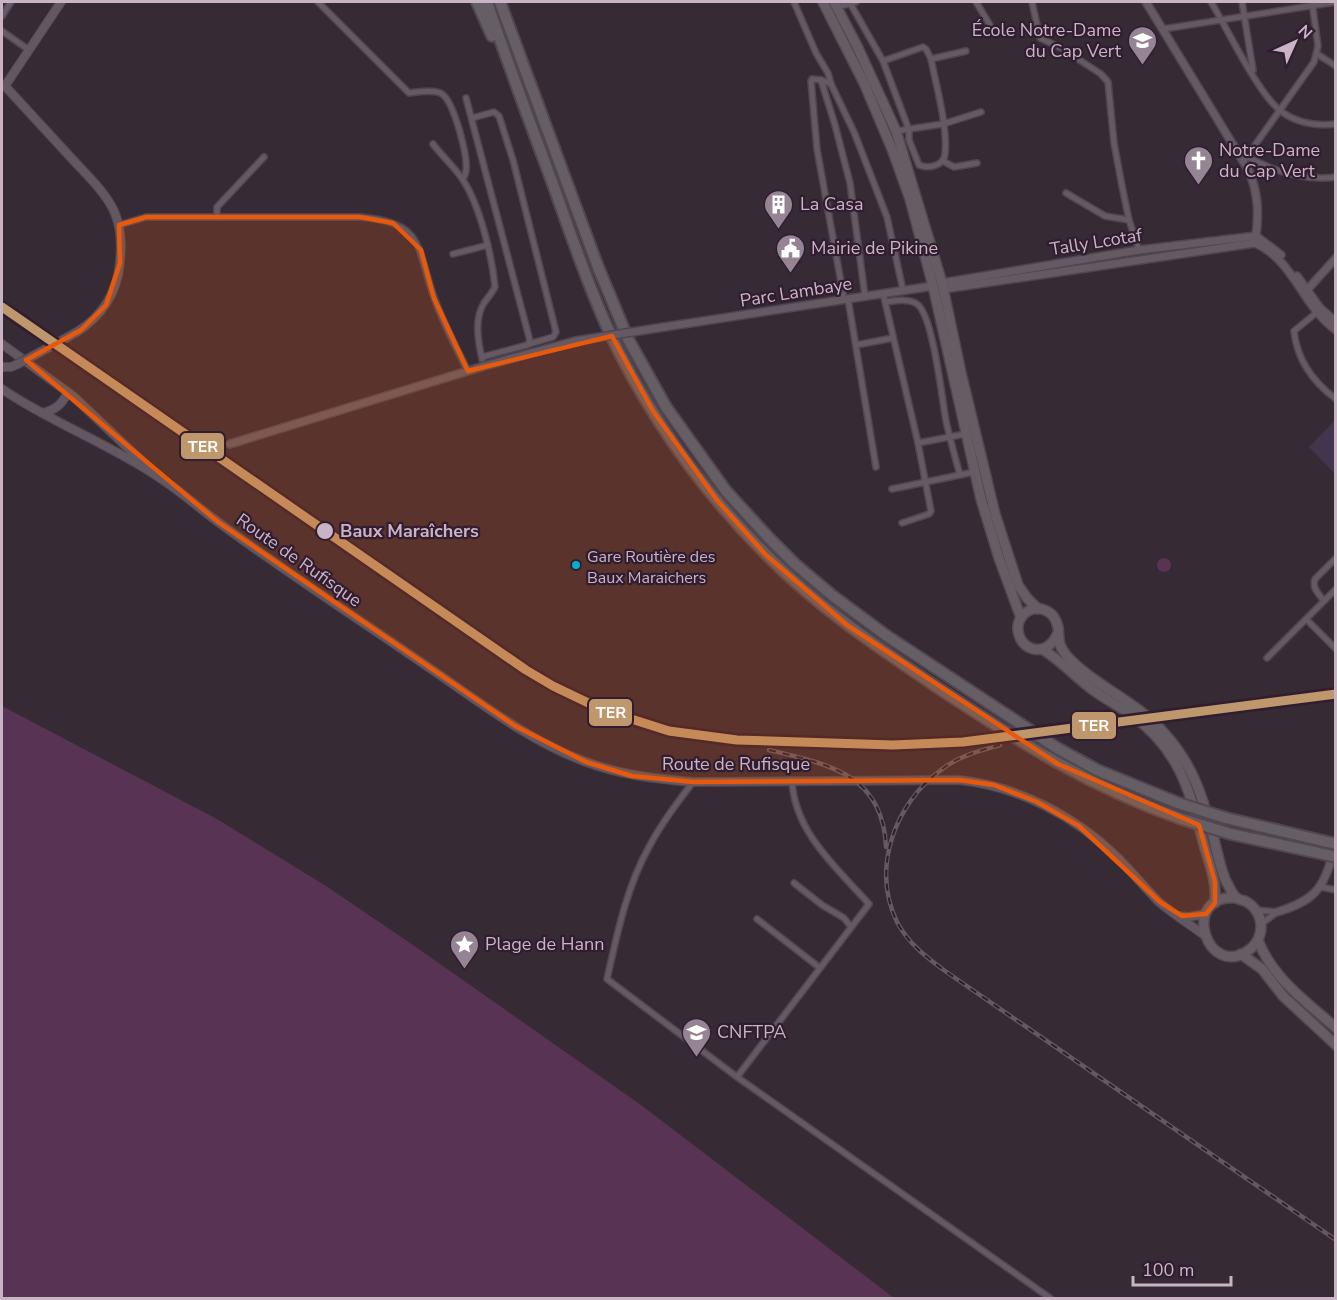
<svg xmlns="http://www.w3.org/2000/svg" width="1337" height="1300" font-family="'Nunito Sans',sans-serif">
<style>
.green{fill:#40364d}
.water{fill:#593354}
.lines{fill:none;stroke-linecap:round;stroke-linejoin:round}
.minor-casing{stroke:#50464f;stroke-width:8}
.tertiary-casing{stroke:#50464f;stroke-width:10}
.secondary-casing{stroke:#50464f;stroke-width:10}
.trunk-casing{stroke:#524751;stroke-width:12}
.motorway-casing{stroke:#524751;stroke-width:14}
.minor{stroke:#655964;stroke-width:5}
.tertiary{stroke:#655964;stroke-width:7}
.secondary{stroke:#635862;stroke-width:8}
.trunk{stroke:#665d64;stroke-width:9}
.motorway{stroke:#655e64;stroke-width:10}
.rail-casing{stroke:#645962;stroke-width:4.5}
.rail{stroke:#311d2f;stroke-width:2;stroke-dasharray:7;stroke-linecap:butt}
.tertiary-bridge-casing{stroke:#50464f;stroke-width:10;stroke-linecap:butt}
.secondary-bridge-casing{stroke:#50464f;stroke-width:10;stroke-linecap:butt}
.motorway-bridge-casing{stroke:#524751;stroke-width:14;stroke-linecap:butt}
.tertiary-bridge{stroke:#655964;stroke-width:7}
.secondary-bridge{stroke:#635862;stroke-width:8}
.motorway-bridge{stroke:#655e64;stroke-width:10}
.rail-1-casing{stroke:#311d2f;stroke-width:14}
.rail-1{stroke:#be976d;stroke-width:9}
.marked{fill:#e8590c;fill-opacity:0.2;stroke:#e8590c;stroke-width:4.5;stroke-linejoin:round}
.stop-dot{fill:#c8b4c5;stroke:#311d2f;stroke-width:2}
.bus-dot{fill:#06acd0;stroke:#311d2f;stroke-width:2}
.labels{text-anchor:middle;stroke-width:4.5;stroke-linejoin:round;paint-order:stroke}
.bus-label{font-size:16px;fill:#c8b4c5;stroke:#311d2f;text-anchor:start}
.poi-label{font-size:18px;fill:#c8b4c5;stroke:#311d2f;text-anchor:start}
.street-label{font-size:18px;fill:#c8b4c5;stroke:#311d2f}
.stop-label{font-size:18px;font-weight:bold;fill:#c8b4c5;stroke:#311d2f;text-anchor:start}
.line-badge{stroke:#311d2f;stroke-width:2}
.badge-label{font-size:16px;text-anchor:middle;font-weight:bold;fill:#fff}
</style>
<rect width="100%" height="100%" fill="#362a35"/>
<polygon class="green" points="1335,420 1335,474 1309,447"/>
<g class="water">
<circle cx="1164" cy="565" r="7"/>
<polygon points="2,706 217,819 326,886 413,945 641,1105 894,1298 2,1298"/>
</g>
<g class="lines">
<defs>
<g id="minor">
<path d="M318,2L409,93C418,92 435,89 442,94C454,102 468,156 466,170C466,173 464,177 463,179"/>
<polyline points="794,2 816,53 828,73 831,84"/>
<polyline points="976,2 990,25"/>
<polyline points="1032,2 1040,38 1061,48 1101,74 1108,82 1114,143 1122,186 1129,220 1139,250"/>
<path d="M1211,2C1227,28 1259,96 1282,112C1297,123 1317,126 1336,124"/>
<polyline points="1242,2 1253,70"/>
<path d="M850,3L883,61L909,130V140L919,165C928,169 944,166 945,154C948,127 936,85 931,59L926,49L923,47L883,61"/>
<polyline points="837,7 856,2"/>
<polyline points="2,16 11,2"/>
<polyline points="1163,29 1336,2"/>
<polyline points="2,31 29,50"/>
<polyline points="1317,54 1336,66"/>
<polyline points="931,59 966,51"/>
<polyline points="821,80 831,84 854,132 887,217 903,290"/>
<polyline points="466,98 530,341 527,345 482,357"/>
<polyline points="472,118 494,112 499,116 513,160 556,332 553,337 529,344"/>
<polyline points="896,131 943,124 981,112"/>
<path d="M433,144C442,156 456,169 463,180C480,206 492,256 495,287C492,293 488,297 484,303C474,319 478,341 482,359"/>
<path d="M1248,157C1275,172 1304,181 1336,177"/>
<polyline points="943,161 954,167 977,163"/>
<polyline points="1243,162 1314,62 1318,46 1312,2"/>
<polyline points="1066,193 1105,216 1129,220"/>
<polyline points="217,217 217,207 264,157"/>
<path d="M119,225L146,217H360C427,222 416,250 435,300C444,324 456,348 468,371"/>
<polyline points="453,254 488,245"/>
<polyline points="883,293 918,443 931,511 929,514 902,523"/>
<polyline points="844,299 817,149 811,81 812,79 821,80 835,125 850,183 865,296"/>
<polyline points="848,299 876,467"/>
<path d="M885,302C895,301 909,298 917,304C933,315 942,399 946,421C950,439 955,457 960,475"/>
<path d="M1316,313L1294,331C1297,360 1313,382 1336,399"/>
<polyline points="856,345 893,338"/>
<polyline points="918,443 965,434"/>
<polyline points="892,489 974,472"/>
<path d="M1324,601C1318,593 1312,588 1315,579L1336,558"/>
<polyline points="1306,619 1336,649"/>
<polyline points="1267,658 1336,589"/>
<path d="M693,782C677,803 661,824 649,847C626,888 617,935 607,979L737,1077L1050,1298"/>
<polyline points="794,883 822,905 844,918 851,927"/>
<polyline points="1321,887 1336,890"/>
<polyline points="1256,910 1277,912"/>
<polyline points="757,919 820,968"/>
<polyline points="1261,924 1276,913"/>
<path d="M737,1077L869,904C837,868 794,832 792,780"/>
</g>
<g id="tertiary">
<path d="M1146,2L1249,171C1258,193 1259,212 1256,236"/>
<polyline points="1256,236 1281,255"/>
<polyline points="1297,276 1320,308 1336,322"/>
<polyline points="942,283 1139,250 1256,236"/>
<path d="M944,289L1255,243C1294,260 1302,306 1336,330"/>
<polyline points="1307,290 1336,258"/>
<polyline points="664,327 933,286"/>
<polyline points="230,444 484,366 575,341"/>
<path d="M1277,912C1320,899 1324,885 1336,844"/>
</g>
<g id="secondary">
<path d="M61,2L5,86C28,111 51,136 74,161C88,176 105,192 114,211C123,231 122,253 118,275C112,303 93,324 68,337"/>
<polyline points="2,344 73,396 148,467"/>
<polyline points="2,367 11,367 18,364"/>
<path d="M2,389C52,423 110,444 160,478C180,491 198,507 218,522C287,573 360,620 431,669C481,703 529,741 586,762C621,775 656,779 693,782L959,780C1018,786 1075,816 1118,858C1132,872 1145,888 1159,902C1173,914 1189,924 1204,935"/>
<path d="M42,413C56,410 62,404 68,392"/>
<polyline points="1179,916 1188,917 1206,914"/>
</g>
<g id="trunk">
<polyline points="823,2 864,83 892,149 910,199 933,286 981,499 999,558 1021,618"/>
<polyline points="834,2 857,46 896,131 942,283 961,373 995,514 1018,585 1027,598 1038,609"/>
<path d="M1057,635C1054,641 1051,645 1045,648C1021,657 1006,621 1030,610C1040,606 1052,611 1056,621C1062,634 1054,640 1066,655C1095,687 1137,701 1165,734C1194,766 1203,799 1214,839C1217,852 1220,866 1225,879C1228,884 1232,895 1237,898C1239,900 1242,900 1245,901C1255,906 1261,916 1261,927C1261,936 1256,945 1249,950C1207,981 1179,894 1236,898"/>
<path d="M1042,649C1062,661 1077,679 1096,692C1107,700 1119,706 1130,714C1177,746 1190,789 1203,841C1209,862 1217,881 1215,903"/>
<path d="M1258,940C1272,978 1307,1002 1336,1028"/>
<polyline points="1241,954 1262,969 1283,996 1336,1045"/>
</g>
<g id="motorway">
<polyline points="477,2 492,36"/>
<path d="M487,2C508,64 531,125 554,187C571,235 587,283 608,329C647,412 701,489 766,554C818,607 879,648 940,689C1020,742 1090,787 1182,819"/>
<polyline points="500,2 598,267 628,339 666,407 726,491 769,538 795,564 833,596 887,636 1057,748 1097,770 1178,803"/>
<polyline points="1226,818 1323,841"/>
<polyline points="1231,834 1319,853"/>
</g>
</defs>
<use href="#minor" class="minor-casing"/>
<use href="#tertiary" class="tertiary-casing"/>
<use href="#secondary" class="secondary-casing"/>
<use href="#trunk" class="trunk-casing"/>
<use href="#motorway" class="motorway-casing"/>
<use href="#minor" class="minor"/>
<use href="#tertiary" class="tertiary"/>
<use href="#secondary" class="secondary"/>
<use href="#trunk" class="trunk"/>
<use href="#motorway" class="motorway"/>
<defs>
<g id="rail">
<path d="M1000,745C979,751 958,756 941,770C895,803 871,868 897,922C908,943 926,957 945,971L1336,1240"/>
<path d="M769,750C828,764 883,774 886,847"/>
</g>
</defs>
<use href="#rail" class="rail-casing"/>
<use href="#rail" class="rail"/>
<defs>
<polyline id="tertiary-bridge" points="575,341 664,327"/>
<polyline id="secondary-bridge" points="18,364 68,337"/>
<g id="motorway-bridge">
<polyline points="1178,803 1226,818"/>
<polyline points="1182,819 1231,834"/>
<polyline points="1323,841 1336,844"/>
<polyline points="1319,853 1336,857"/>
</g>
</defs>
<use href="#tertiary-bridge" class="tertiary-bridge-casing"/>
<use href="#secondary-bridge" class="secondary-bridge-casing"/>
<use href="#motorway-bridge" class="motorway-bridge-casing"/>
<use href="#tertiary-bridge" class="tertiary-bridge"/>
<use href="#secondary-bridge" class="secondary-bridge"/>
<use href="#motorway-bridge" class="motorway-bridge"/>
<defs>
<polyline id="rail-1" points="2,307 526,670 553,686 603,710 669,731 737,740 893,745 963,742 1336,694"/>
</defs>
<use href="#rail-1" class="rail-1-casing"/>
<use href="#rail-1" class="rail-1"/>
</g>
<path class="marked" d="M146,217H360L393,223L421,250L434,298L468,371L612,336L653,411L717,500L766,555L847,625L1058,764L1199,825L1215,882V903L1206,914L1182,916L1160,902L1079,826L1037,802L994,785L959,780L693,782L632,776L586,762L515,726L218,522L26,360L81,330L106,305L120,263L119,225Z"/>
<defs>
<symbol id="school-pin" viewBox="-11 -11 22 30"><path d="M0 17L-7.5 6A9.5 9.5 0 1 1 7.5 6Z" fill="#958493" stroke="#311d2f"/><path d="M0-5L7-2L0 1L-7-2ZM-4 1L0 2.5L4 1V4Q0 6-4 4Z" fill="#fff"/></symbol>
<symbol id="church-pin" viewBox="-11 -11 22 30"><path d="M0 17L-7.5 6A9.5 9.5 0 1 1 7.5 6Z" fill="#958493" stroke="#311d2f"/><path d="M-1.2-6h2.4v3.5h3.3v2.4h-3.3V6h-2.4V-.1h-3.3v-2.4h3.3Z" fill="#fff"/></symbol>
<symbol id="building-pin" viewBox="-11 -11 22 30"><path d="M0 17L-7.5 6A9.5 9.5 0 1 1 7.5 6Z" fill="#958493" stroke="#311d2f"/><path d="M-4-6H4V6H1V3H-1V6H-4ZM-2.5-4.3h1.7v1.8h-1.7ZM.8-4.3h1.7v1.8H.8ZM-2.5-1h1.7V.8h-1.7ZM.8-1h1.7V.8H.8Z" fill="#fff"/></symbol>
<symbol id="civic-pin" viewBox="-11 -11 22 30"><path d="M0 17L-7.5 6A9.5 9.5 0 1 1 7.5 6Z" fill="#958493" stroke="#311d2f"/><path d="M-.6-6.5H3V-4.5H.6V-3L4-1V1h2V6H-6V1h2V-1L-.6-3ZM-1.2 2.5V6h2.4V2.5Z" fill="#fff"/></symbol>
<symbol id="sight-pin" viewBox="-11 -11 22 30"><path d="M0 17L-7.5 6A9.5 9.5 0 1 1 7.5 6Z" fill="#958493" stroke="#311d2f"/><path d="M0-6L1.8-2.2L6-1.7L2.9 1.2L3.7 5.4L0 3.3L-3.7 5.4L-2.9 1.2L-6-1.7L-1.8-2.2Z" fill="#fff"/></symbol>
</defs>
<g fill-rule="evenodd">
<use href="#school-pin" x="1126" y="24" width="33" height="45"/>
<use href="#church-pin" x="1182" y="144" width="33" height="45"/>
<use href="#building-pin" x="762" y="188" width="33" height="45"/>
<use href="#civic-pin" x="774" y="232" width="33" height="45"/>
<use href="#sight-pin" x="448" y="928" width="33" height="45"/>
<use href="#school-pin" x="680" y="1016" width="33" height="45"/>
</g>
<circle class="stop-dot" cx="325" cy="531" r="9"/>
<circle class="bus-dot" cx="576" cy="565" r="5"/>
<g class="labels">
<g class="bus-label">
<text x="587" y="562">Gare Routière des<tspan x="587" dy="21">Baux Maraichers</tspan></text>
</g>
<g class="poi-label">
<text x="1121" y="36" text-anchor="end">École Notre-Dame<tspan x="1121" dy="21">du Cap Vert</tspan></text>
<text x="1219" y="156">Notre-Dame<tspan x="1219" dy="21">du Cap Vert</tspan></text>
<text x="800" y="210">La Casa</text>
<text x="811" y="254">Mairie de Pikine</text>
<text x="485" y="950">Plage de Hann</text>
<text x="717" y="1038">CNFTPA</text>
</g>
<g class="street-label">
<text transform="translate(1096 242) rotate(-9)" y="6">Tally Lcotaf</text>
<text transform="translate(796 292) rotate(-9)" y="6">Parc Lambaye</text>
<text transform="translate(299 560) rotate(35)" y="6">Route de Rufisque</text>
<text x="736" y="770">Route de Rufisque</text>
</g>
<g class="stop-label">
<text x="340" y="537">Baux Maraîchers</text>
</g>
</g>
<g class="line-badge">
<rect x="180" y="432" width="45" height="28" rx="6" fill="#be976d"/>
<rect x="588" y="698" width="45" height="29" rx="6" fill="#be976d"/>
<rect x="1071" y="711" width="46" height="29" rx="6" fill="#be976d"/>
</g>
<g class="badge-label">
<text x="203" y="452">TER</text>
<text x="611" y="718">TER</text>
<text x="1094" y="731">TER</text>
</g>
<rect width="1337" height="1300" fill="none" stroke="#c8b4c5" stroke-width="6"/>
<g transform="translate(1295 42) rotate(45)" stroke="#311d2f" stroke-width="4.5" paint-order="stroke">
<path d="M0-4.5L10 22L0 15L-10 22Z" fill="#c8b4c5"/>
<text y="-9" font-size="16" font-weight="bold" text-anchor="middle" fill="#c8b4c5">N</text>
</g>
<path d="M1133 1276v9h98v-9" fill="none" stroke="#c8b4c5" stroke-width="3"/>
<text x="1142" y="1276" font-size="18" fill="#c8b4c5" stroke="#311d2f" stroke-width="4.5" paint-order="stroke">100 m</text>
</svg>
